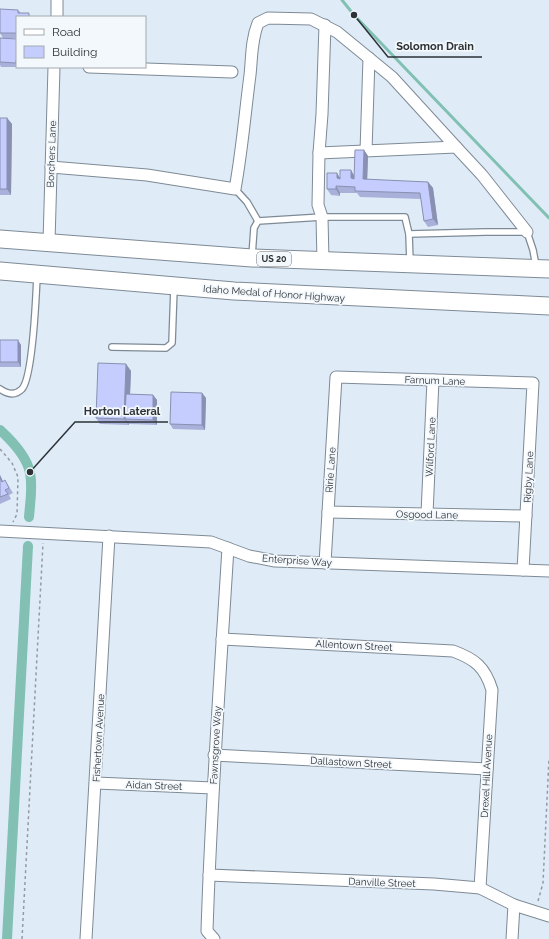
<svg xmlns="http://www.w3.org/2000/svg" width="549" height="939" font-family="Raleway,sans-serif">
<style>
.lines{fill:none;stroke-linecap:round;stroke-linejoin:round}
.stream{stroke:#81c0b2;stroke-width:3}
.canal{stroke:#81c0b2;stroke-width:10}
.service-casing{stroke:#7e8a95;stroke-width:8}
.minor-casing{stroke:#7e8a95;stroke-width:13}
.primary-casing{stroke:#7e8a95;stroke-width:19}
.path{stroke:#929ba4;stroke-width:1.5;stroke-dasharray:3 3;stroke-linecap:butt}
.service{stroke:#fff;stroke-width:5.5}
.minor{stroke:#fff;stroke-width:11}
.primary{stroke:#fff;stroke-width:17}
.wall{fill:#a9b0da}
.shaded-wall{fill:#8990b1}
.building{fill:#c4cdfd;stroke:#8990b1}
.labels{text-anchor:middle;stroke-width:3.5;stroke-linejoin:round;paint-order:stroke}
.shield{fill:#f3f8fd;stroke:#686d72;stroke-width:1}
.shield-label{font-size:9px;font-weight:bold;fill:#2d3237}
.street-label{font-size:10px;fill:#2d3237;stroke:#f3f8fd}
.leader{fill:none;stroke:#2d3237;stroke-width:1.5}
.callout-dot{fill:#2d3237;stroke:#f3f8fd;stroke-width:1.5}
.callout-label{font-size:11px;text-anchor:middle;font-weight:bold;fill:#2d3237;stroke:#f3f8fd;stroke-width:3.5;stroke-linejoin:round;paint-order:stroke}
</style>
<rect width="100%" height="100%" fill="#dfecf8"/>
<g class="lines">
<polyline class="stream" points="342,0 354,15 549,218"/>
<g class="canal">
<path d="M0,430C12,441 27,457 30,473C33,487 30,503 29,517"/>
<polyline points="7,939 28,546"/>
</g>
<defs>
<g id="service">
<polyline points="235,189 247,202 258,221"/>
<polyline points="409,234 485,232 527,232 533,250 536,266"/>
<polyline points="252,256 254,228 258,221 322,217 405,217 409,234 410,262"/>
<polyline points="112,347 166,348 172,343 174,288"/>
<path d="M0,389C7,394 15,396 22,389C33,377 36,296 37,276"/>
</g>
<g id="minor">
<polyline points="57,17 57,0"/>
<polyline points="89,67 232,72"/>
<polyline points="366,151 369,58"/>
<polyline points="319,153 456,147 482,175 527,232"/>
<path d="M51,167L147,175L235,189C242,151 245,113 250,75C252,57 251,41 258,23L268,18L311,19L337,32L392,77L456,147"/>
<polyline points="49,242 54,67"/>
<polyline points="323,261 322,217 318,205 319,153 322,114 325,25"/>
<polyline points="328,512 526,516"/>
<polyline points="427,514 433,380"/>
<polyline points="0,531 211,542 249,556 275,561 549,571"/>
<polyline points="325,563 336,377 533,383 523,570"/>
<path d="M222,639L453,651C475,659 485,667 492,690L480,888"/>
<polyline points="214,755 487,769"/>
<polyline points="96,783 213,788"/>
<polyline points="209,875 434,884 480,888 514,905 549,916"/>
<polyline points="86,939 109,536"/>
<path d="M214,939L207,931C211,803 220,676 228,548"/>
<polyline points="512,939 514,905"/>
</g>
<g id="primary">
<polyline points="0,239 252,258 549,269"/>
<polyline points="0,271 234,291 549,306"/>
</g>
</defs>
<use href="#service" class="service-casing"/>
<use href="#minor" class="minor-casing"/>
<use href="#primary" class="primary-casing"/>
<g class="path">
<polyline points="0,449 12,463 18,477 17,514 13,522"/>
<polyline points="538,901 543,883 549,758"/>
<polyline points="22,939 43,543"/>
</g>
<use href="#service" class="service"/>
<use href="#minor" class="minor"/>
<use href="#primary" class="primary"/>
</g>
<g class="wall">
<polygon points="18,10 21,13 17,17 17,38 3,38 0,33 0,22"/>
<polygon points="0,38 17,39 17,67 20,67 1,67 0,65"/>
<polygon points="0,118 7,118 12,124 11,195 0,195"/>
<polygon points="364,150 368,156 367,180 428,182 433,188 438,225 428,227 424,221 421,199 360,197 357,193 340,193 340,196 331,195 327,189 337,173 340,178 354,175"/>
<polygon points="0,340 21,345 21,367 0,367"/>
<polygon points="126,364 131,371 130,394 153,395 157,400 157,425 129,424 129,425 100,424 96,418"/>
<polygon points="202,393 206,398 205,430 173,429 170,424"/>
<polygon points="0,475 3,481 8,485 13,493 9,495 11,499 0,504"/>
</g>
<g class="shaded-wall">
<polygon points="7,118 12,124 11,195 7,189"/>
<polygon points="364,150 368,156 367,186 363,179"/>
<polygon points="351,170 355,177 355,185 351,178"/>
<polygon points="337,173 341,180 337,178"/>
<polygon points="428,182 433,188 438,225 433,219"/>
<polygon points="336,186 340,193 340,196 336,189"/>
<polygon points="18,340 21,345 21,367 18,362"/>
<polygon points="126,364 131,371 129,419 125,419 129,424 129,425 124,419"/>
<polygon points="202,393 206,398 205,430 202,425"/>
<polygon points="153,395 157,400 157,425 153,420"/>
<polygon points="0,475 5,487 2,482 0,478"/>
</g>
<g class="building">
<polygon points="0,9 18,10 18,13 29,13 29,17 17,17 17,33 0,33"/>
<polygon points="0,38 17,39 17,60 16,60 16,63 0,62"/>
<rect x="0" y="118" width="7" height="71"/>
<polygon points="355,150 364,150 363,179 428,182 433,219 424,221 420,193 355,191 355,187 336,186 336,189 327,189 327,173 337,173 337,178 340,179 340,170 351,170 351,178 354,179"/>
<rect x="0" y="340" width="18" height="22"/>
<polygon points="98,363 126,364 124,419 96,418"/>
<polygon points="171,392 202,393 202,425 170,424"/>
<polygon points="126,394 153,395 153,420 125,419"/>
<polygon points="0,478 2,482 5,480 9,488 5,490 8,494 0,497"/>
</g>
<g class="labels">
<rect class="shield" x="257" y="252" width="34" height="14" rx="3"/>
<g class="shield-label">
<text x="274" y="262">US 20</text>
</g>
<g class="street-label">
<text transform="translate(51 154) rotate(-88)" y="4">Borchers Lane</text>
<text transform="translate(274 293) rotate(4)" y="4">Idaho Medal of Honor Highway</text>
<text transform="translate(435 380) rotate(2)" y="4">Farnum Lane</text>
<text transform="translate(430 447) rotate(-87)" y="4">Wilford Lane</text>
<text transform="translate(330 470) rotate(-86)" y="4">Ririe Lane</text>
<text transform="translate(528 477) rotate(-87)" y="4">Rigby Lane</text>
<text transform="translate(427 514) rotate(1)" y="4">Osgood Lane</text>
<text transform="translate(297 560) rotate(4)" y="4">Enterprise Way</text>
<text transform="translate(354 645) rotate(3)" y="4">Allentown Street</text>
<text transform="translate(98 738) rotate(-87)" y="4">Fishertown Avenue</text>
<text transform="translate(215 745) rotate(-87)" y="4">Fawnsgrove Way</text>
<text transform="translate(351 762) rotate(3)" y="4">Dallastown Street</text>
<text transform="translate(486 776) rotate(-87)" y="4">Drexel Hill Avenue</text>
<text transform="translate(154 785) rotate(2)" y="4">Aidan Street</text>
<text transform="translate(382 882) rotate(2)" y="4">Danville Street</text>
</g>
</g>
<path class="leader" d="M354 15L388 57H482M30 472L75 422H168"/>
<g class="callout-dot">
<circle cx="354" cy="15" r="4"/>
<circle cx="30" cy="472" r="4"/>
</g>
<g class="callout-label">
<text x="435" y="50">Solomon Drain</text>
<text x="122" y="415">Horton Lateral</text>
</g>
<rect x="16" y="16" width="130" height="52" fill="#f3f8fd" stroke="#a4a9ae"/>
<rect x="24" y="29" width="20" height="6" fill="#ffffff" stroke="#a4a9ae"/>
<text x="52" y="36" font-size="12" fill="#2d3237">Road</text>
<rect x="24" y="46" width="20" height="12" fill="#c4cdfd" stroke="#a4a9ae"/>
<text x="52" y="56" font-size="12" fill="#2d3237">Building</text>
</svg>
